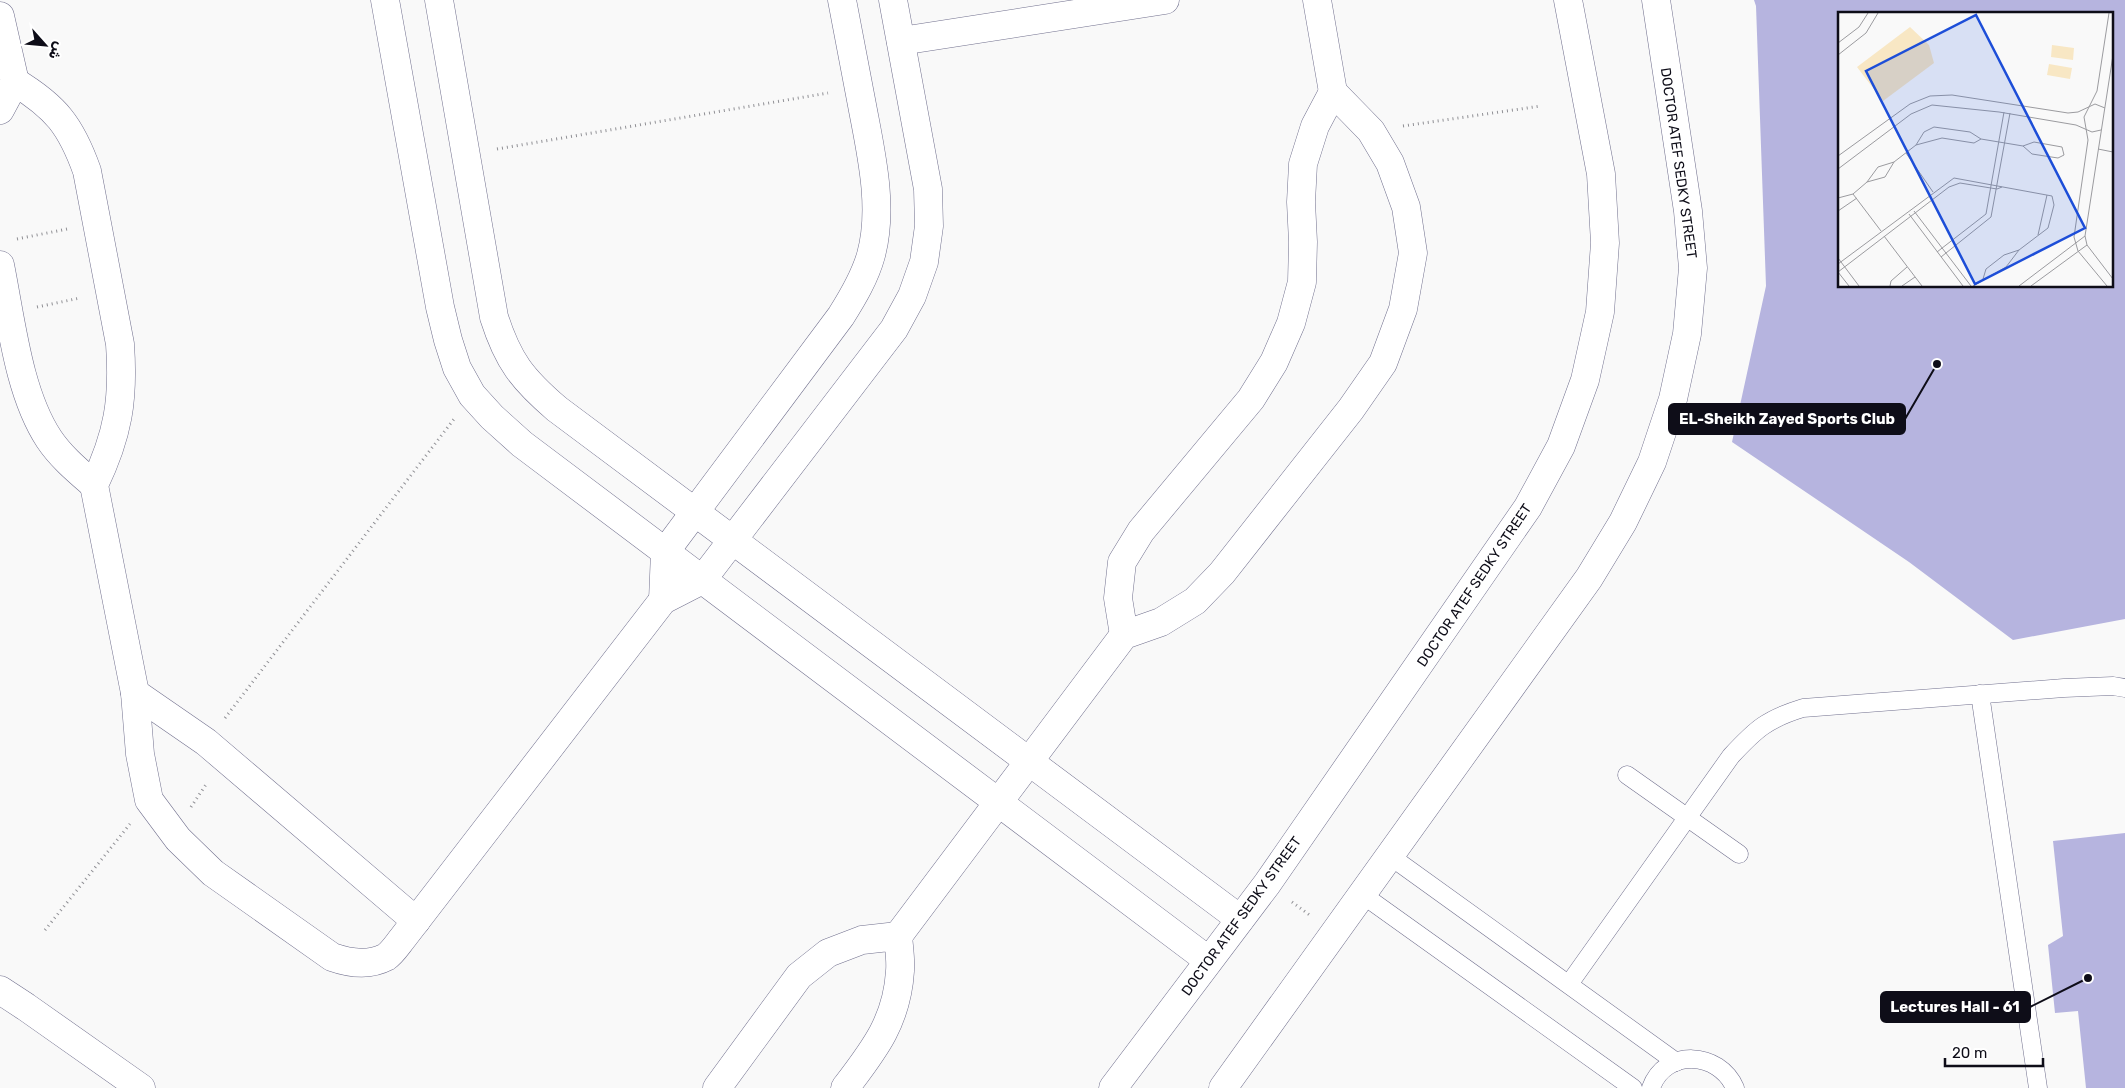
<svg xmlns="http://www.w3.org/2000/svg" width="2125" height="1088" font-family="Rubik,Cairo,sans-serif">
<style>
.building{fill:#b6b4df;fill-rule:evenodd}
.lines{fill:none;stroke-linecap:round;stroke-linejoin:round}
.lane-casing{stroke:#71708e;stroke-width:19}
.street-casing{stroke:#71708e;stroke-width:29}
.secondary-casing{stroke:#71708e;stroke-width:29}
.path{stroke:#909095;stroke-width:3;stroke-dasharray:1 4;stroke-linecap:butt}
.lane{stroke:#fff;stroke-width:18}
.street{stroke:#fff;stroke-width:28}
.secondary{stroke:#fff;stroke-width:28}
.labels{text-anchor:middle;stroke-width:4;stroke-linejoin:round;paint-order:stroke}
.street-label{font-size:14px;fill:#0e0d18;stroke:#fff}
.inset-road{fill:none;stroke:#9b9b9f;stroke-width:1}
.view{fill:#1d4ed8;fill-opacity:0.15;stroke:#1d4ed8;stroke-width:2.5}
.inset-edge{fill:none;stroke:#0e0d18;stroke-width:2.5}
.leader{fill:none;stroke:#0e0d18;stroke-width:2}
.callout-dot{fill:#0e0d18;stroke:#fff;stroke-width:2}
.callout{fill:#0e0d18;stroke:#0e0d18;stroke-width:2}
.callout-label{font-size:15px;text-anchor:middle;font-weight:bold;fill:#fff}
</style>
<rect width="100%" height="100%" fill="#f9f9f9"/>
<g class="building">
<path d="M1754,0H2125V619L2013,640L1909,562L1732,442L1766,286L1756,6ZM1839,14H2111V286H1839Z"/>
<polygon points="2125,833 2125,1088 2086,1088 2078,1011 2055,1013 2048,945 2063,936 2053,841"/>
</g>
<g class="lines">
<defs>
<g id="lane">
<polyline points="1980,694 2038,1088"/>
<polyline points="1627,775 1739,854"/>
<polyline points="1390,856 1676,1062"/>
<polyline points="1363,895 1633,1088"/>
<path d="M1569,984L1731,756C1756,729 1767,719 1803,708L2064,688L2113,686L2125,688"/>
<path d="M1651,1088C1665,1048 1719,1051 1735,1088"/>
</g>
<g id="street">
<polyline points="385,0 440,307 448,340 457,368 472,395 492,417 522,444 1208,960"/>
<path d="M439,0L494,317C508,361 522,379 557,409L1240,919"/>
<polyline points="0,16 15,82 0,110"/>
<polyline points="901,41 1165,0"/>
<path d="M15,82C56,107 71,126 87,171L120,344C124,400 118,435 94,485L135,693L140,754L149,800L178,839L213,873L332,957C349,963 369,966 386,957C392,953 398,944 402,939L663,600L702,580L894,329L912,296L924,262L929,226L928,189L893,0"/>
<path d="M0,265C11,319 18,392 49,439C61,457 78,471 94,485"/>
<path d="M663,600L665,552L841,316C853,297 865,277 871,255C884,207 871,153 862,105C855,70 849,35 842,0"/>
<polyline points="1124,635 1118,598 1122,562 1141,531 1251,399 1274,362 1291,323 1302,282 1303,242 1301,202 1303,164 1315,126 1333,92"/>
<polyline points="135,693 206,742 416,921"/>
<polyline points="898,936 1124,635 1161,622 1195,601 1222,573 1351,409 1383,363 1403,309 1413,253 1406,207 1390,163 1371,131 1333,92 1317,0"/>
<path d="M717,1088L799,976L828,953L862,940L898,936C899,948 901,960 900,971C897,1021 874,1050 845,1088"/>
</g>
<g id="secondary">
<polyline points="0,990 26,1007 141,1088"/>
<polyline points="1113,1088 1267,884 1528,507 1561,446 1585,380 1600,312 1605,243 1601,174 1568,0"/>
<polyline points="1223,1088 1589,578 1623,522 1652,462 1673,399 1687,334 1693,268 1688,211 1656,0"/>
</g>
</defs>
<use href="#lane" class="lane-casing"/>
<use href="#street" class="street-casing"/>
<use href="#secondary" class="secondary-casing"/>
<g class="path">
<polyline points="1403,126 1541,106"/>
<polyline points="497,149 828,93"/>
<polyline points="17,239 67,229"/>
<polyline points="37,307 80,298"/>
<polyline points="225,718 454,419"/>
<polyline points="191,807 207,783"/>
<polyline points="1292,902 1311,916"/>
<polyline points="45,930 130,824"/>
</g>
<use href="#lane" class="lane"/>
<use href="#street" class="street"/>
<use href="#secondary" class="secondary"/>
</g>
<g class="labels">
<g class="street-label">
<text transform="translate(1679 163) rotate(82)" y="5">DOCTOR ATEF SEDKY STREET</text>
<text transform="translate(1474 585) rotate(-56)" y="5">DOCTOR ATEF SEDKY STREET</text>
<text transform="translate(1241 916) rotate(-54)" y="5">DOCTOR ATEF SEDKY STREET</text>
</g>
</g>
<g transform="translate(1838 12)">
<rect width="275" height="275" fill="#f9f9f9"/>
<path d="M72,15L91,33L96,51L45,89L19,55ZM214,33L236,36L235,48L213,45ZM211,52L234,56L232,67L209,63Z" fill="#f8e7c4"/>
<path class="inset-road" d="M0,31L21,15L30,1M0,43L28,21L40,1M275,43L247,224L249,233L275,267M196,130L224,135L226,143L220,146L194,142L185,134ZM78,133L104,126L136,131L143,127M260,137L275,140M68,141L95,180M0,144L72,92L92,84L114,83L230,101L240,100L257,92L267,96M0,157L73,102L94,93L161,100L238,113L254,120L263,118M29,170L47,165L56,150M15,182L43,219M0,186L15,182L29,170L40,155L56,150L78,133L86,120L96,115L132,120L143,127L185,134M0,199L19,186M76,199L133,274M71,202L125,274M200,223L209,183M46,224L84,274M99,240L148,202L166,100M103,245L153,205L172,101M0,246L21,274M0,252L116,166L214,184L216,193L210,216L181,238L166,243L148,257L145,267M11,274L0,260L111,175L122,171L159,177L164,175M52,274L53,269L69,255M64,274L77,265M135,274L168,255L181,238M181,274L247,224M193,274L249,233M269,274L240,239L236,225L250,128L246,105L259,79L271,1"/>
<path class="view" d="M138,3L247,216L137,272L28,59Z"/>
<rect width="275" height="275" class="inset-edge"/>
</g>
<path class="leader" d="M1937 364L1905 419M2088 978L2030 1007"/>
<g class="callout-dot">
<circle cx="1937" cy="364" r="5"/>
<circle cx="2088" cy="978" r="5"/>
</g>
<g class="callout">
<rect x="1669" y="404" width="236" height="30" rx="5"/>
<rect x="1881" y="992" width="149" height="30" rx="5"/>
</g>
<g class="callout-label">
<text x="1787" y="424">EL-Sheikh Zayed Sports Club</text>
<text x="1955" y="1012">Lectures Hall - 61</text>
</g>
<g transform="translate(45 45) rotate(117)" stroke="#ffffff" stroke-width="4" paint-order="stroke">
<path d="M0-4L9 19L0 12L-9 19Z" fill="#0e0d18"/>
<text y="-8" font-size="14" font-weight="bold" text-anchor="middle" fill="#0e0d18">ش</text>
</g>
<path d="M1945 1058v8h98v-8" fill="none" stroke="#0e0d18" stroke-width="2.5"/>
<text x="1952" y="1058" font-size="15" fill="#0e0d18" stroke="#ffffff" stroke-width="4" paint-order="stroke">20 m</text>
</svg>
